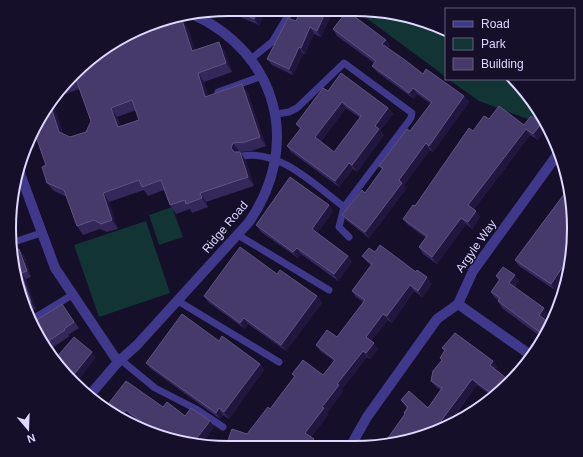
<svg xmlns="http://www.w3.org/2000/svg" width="583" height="457" font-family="Helvetica,sans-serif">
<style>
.green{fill:#123434}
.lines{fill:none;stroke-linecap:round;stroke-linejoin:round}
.service{stroke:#40388b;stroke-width:7}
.minor{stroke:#40388b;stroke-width:10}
.wall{fill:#342759;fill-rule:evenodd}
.shaded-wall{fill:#20163e}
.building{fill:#463a6a;stroke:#5e5382;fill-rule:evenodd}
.labels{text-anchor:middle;stroke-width:3;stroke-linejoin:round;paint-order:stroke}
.street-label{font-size:12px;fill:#dfd8ff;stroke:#150f2a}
.rim{fill:none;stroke:#dfd8ff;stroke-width:2}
</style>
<rect width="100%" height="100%" fill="#150f2a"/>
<g class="green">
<polygon points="354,9 369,9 425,21 446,33 446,77"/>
<polygon points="448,79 512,79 545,119 547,126 479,101"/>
<polygon points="172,207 183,237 159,245 149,215"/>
<polygon points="146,221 170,293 99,317 74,245"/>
</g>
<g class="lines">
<g class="service">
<polyline points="251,59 272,42 292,9"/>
<polyline points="218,92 262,76"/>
<polyline points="276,114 289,112 297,108 344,63 412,113 411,118 344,207 339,227 349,237"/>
<polyline points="26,149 31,145 30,139"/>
<path d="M242,156C280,149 316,186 344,207"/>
<polyline points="238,235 329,290"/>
<polyline points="11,243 41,233"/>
<polyline points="178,301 279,362"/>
<polyline points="31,320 72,295"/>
<polyline points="121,360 155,388 196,409 223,427"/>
</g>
<g class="minor">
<polyline points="18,168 55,268 118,362"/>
<polyline points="458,304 532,356"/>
<path d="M89,396L118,362L137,345L249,222C302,145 278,53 192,14"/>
<polyline points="350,447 367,417 437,319 458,304 473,271 557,155"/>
</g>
</g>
<g class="wall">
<polygon points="228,9 266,9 259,25 224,10"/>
<polygon points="334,9 321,37 314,34 305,54 303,54 293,75 272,65 267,59 296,21"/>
<path d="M182,20L188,28L195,50L225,51L232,72L204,82L208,96L248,93L266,146L251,151L240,152L246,161L254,186L206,202L208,207L192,213L190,209L176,214L170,205L164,190L148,196L144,190L109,202L118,229L107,232L100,229L83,235L77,226L67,197L54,191L47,183L46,165L39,119L73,73ZM79,89L91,121L86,132L70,137L63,134L54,106L60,96ZM136,110L139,120L121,126L117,117Z"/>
<polygon points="333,29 386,40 390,46 388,48 423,74 464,96 469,102 433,152 430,150 404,185 406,189 369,238 347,221 342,215 365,193 382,170 379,166 410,131 431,104 417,94 414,99 377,72 372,66 374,63 337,36"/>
<path d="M328,91L388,108L393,114L380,131L384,135L357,172L353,169L339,187L291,152L287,146L300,129L296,124ZM346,108L360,118L334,152L321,141Z"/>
<polygon points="489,119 524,125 541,124 545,130 538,140 530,135 474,209 480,217 472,229 466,224 437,264 423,254 419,247 426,238 408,225 403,219 415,206 473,131"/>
<polygon points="568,189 555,290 519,266 515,260"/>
<polygon points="329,205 333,211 317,233 348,256 352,262 338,281 301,254 298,258 261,232 256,225"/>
<polygon points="375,252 432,284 422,297 414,291 392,323 388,320 371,341 374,343 378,349 370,359 367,357 342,389 343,391 327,413 328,415 311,437 318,446 228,445 227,443 247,434 270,409 294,377 292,374 323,375 334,361 320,351 316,345 337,337 363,302 356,297 352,291 371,265 367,262 362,256"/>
<polygon points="24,255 31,277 26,279 36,309 27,312 16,285"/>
<polygon points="277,274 317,296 322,303 286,351 248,324 245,329 208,302 204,296"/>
<polygon points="496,276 519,281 515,287 548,314 544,319 548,322 541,337 502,308 498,301 498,300 495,298 491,292 499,281"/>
<polygon points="62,304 79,328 68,335 70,336 49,350 38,338"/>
<polygon points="219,341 260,364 264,370 229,419 223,415 220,419 151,369 146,363"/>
<polygon points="442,348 493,361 497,367 495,369 506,378 511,377 490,395 477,385 447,426 405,415 404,413 407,409 401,400 428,408 441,390 436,387 431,381 442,361 440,358 445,351"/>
<polygon points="109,403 163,407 214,427 202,444 186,444 156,435 131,416 127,420 113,410"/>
</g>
<g class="shaded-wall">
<polygon points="259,9 266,9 259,25 254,19"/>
<polygon points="327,9 334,9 321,37 317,31"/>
<polygon points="182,20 188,28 199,60 192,51"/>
<polygon points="310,27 314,34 305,54 301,48"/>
<polygon points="386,40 390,46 387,50 382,44"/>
<polygon points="219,42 225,51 232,72 226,63"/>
<polygon points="299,47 303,54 293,75 289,69"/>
<polygon points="198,73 204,82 212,105 205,97"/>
<polygon points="242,84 248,93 266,146 260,137"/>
<polygon points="413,88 417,94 414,99 409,93"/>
<polygon points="58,94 60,96 54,106 65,141 59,132 50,104"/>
<polygon points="464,96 469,102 433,152 429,146"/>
<polygon points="342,102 346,108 319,143 315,137"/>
<polygon points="111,108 117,117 124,136 118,127"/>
<polygon points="388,108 393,114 380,131 384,135 357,172 352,165 375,126"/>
<polygon points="541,124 545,130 538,140 533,134"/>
<polygon points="526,129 530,135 472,211 468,205"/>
<polygon points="233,143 240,152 237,157 231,148"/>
<polygon points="426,143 430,150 404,185 406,189 369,238 365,232 399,180"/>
<polygon points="240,152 246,161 254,186 248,177"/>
<polygon points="349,163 353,169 339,187 335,181"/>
<polygon points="103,193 109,202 118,229 112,220"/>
<polygon points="200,193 206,202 208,207 202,198"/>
<polygon points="329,205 333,211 316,235 312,229"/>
<polygon points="476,211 480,217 472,229 468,222"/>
<polygon points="461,218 466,224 437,264 432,257"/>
<polygon points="297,248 301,254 298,258 293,252"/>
<polygon points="19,249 24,255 31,277 27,271"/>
<polygon points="348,256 352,262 338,281 334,274"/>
<polygon points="568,259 567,273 555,290 551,284"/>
<polygon points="21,273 26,279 36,309 31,302"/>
<polygon points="515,275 519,281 513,289 509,283"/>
<polygon points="427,277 432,284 422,297 418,291"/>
<polygon points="410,285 414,291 392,323 387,316"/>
<polygon points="317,296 322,303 286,351 281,345"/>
<polygon points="544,308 548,314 543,321 539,315"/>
<polygon points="383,314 388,320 370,343 366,337"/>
<polygon points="244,318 248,324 245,329 240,323"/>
<polygon points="374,343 378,349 370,359 366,353"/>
<polygon points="363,351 367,357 342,389 343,391 327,413 328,415 310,439 305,433 337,384"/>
<polygon points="92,352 96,358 77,382 72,377"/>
<polygon points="493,361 497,367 494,371 490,365"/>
<polygon points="260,364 264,370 229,419 224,412"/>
<polygon points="472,379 477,385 445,427 441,421"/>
<polygon points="219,408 223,415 220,419 216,413"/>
<polygon points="126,410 131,416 127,420 123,414"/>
<polygon points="210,421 214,427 202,444 194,444 193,443"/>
<polygon points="186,437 190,444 184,443"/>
<polygon points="314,439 318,446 309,446"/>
<polygon points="299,443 301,446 296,446"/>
</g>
<g class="building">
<polygon points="233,9 259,9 254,19"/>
<polygon points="301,9 327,9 317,31 310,27 301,48 299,47 289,69 267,59 288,18 296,21"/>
<polygon points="347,11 386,40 382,44 405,60 423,74 426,69 464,96 429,146 426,143 399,180 402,183 365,232 342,215 362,190 365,193 383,168 379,166 407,129 410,131 432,102 413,88 409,93 391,79 372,66 376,61 333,29"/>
<path d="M182,20L192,51L219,42L226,63L198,73L205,97L242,84L260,137L245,142L233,143L231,148L234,152H240L248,177L200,193L202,198L186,204L185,200L170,205L161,180L142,187L139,180L103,193L112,220L101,224L94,220L77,226L64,190L47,183L42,167L46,165L34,131L39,119L50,104L59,132L70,137L86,132L91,121L76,79L66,83L73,73L114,42ZM132,100L139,120L118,127L111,108Z"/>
<path d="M341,73L388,108L375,126L379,129L352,165L349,163L335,181L287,146L301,128L296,124L323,88L328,91ZM342,102L361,116L334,152L315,137Z"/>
<polygon points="499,106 524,125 531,116 541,124 533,134 526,129 468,205 476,211 468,222 461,218 432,257 419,247 427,236 403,219 413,205 415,206 469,128 473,131 484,116 489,119"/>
<polygon points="290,177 329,205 312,229 348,256 334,274 297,248 293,252 256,225"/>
<polygon points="568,189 572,200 568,259 551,284 515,260"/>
<polygon points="380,245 416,272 417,270 427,277 418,291 410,285 387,316 383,314 366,337 374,343 366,353 363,351 337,384 339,385 322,407 324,408 305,433 314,439 309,446 303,446 299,443 296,446 232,445 227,443 232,429 247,434 268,407 270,409 295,376 292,374 303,360 323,375 335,360 316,345 327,330 337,337 365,300 352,291 372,264 362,256 369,248 375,252"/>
<polygon points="240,247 277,274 280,270 317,296 281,345 244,318 240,323 204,296"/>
<polygon points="19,249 27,271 21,273 31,302 25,305 16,285 12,251"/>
<polygon points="503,267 515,275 509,283 544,308 539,315 548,322 542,334 498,301 500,298 491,292 500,279 496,276"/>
<polygon points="62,304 74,322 64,329 65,330 44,344 38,338 32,323"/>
<polygon points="182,314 219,341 222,336 260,364 224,412 219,408 216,413 146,363"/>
<polygon points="455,333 493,361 490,365 506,378 508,375 511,377 487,398 491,393 472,379 441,421 447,426 425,436 383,445 405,414 404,413 408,407 401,400 409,391 428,408 442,388 431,381 433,371 442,360 440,358 445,350 442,348"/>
<polygon points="74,337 92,352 72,377 56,358"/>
<polygon points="126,381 163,407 167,402 185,416 191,408 210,421 193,443 186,437 184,443 163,437 126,410 123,414 109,403"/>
</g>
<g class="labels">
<g class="street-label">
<text transform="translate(225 227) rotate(-50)" y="4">Ridge Road</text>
<text transform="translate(476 246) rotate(-55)" y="4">Argyle Way</text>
</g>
</g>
<path d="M0 0H583V457H0ZM228 16H355A212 212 0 0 1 567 228V229A212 212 0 0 1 355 441H228A212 212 0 0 1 16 229V228A212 212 0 0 1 228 16Z" fill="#150f2a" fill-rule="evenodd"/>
<path class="rim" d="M228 16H355A212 212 0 0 1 567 228V229A212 212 0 0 1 355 441H228A212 212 0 0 1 16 229V228A212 212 0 0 1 228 16Z"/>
<rect x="445" y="8" width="130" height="72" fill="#150f2a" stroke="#665f7f"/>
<rect x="453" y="21" width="20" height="6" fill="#40388b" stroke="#665f7f"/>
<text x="481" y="28" font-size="12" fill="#dfd8ff">Road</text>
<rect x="453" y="38" width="20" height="12" fill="#123434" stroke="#665f7f"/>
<text x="481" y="48" font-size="12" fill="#dfd8ff">Park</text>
<rect x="453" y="58" width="20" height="12" fill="#463a6a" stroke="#665f7f"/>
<text x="481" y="68" font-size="12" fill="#dfd8ff">Building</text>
<g transform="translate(28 429) rotate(161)" stroke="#150f2a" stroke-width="3" paint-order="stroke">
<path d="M0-3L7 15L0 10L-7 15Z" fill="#dfd8ff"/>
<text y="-6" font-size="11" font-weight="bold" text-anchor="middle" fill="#dfd8ff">N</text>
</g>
</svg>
